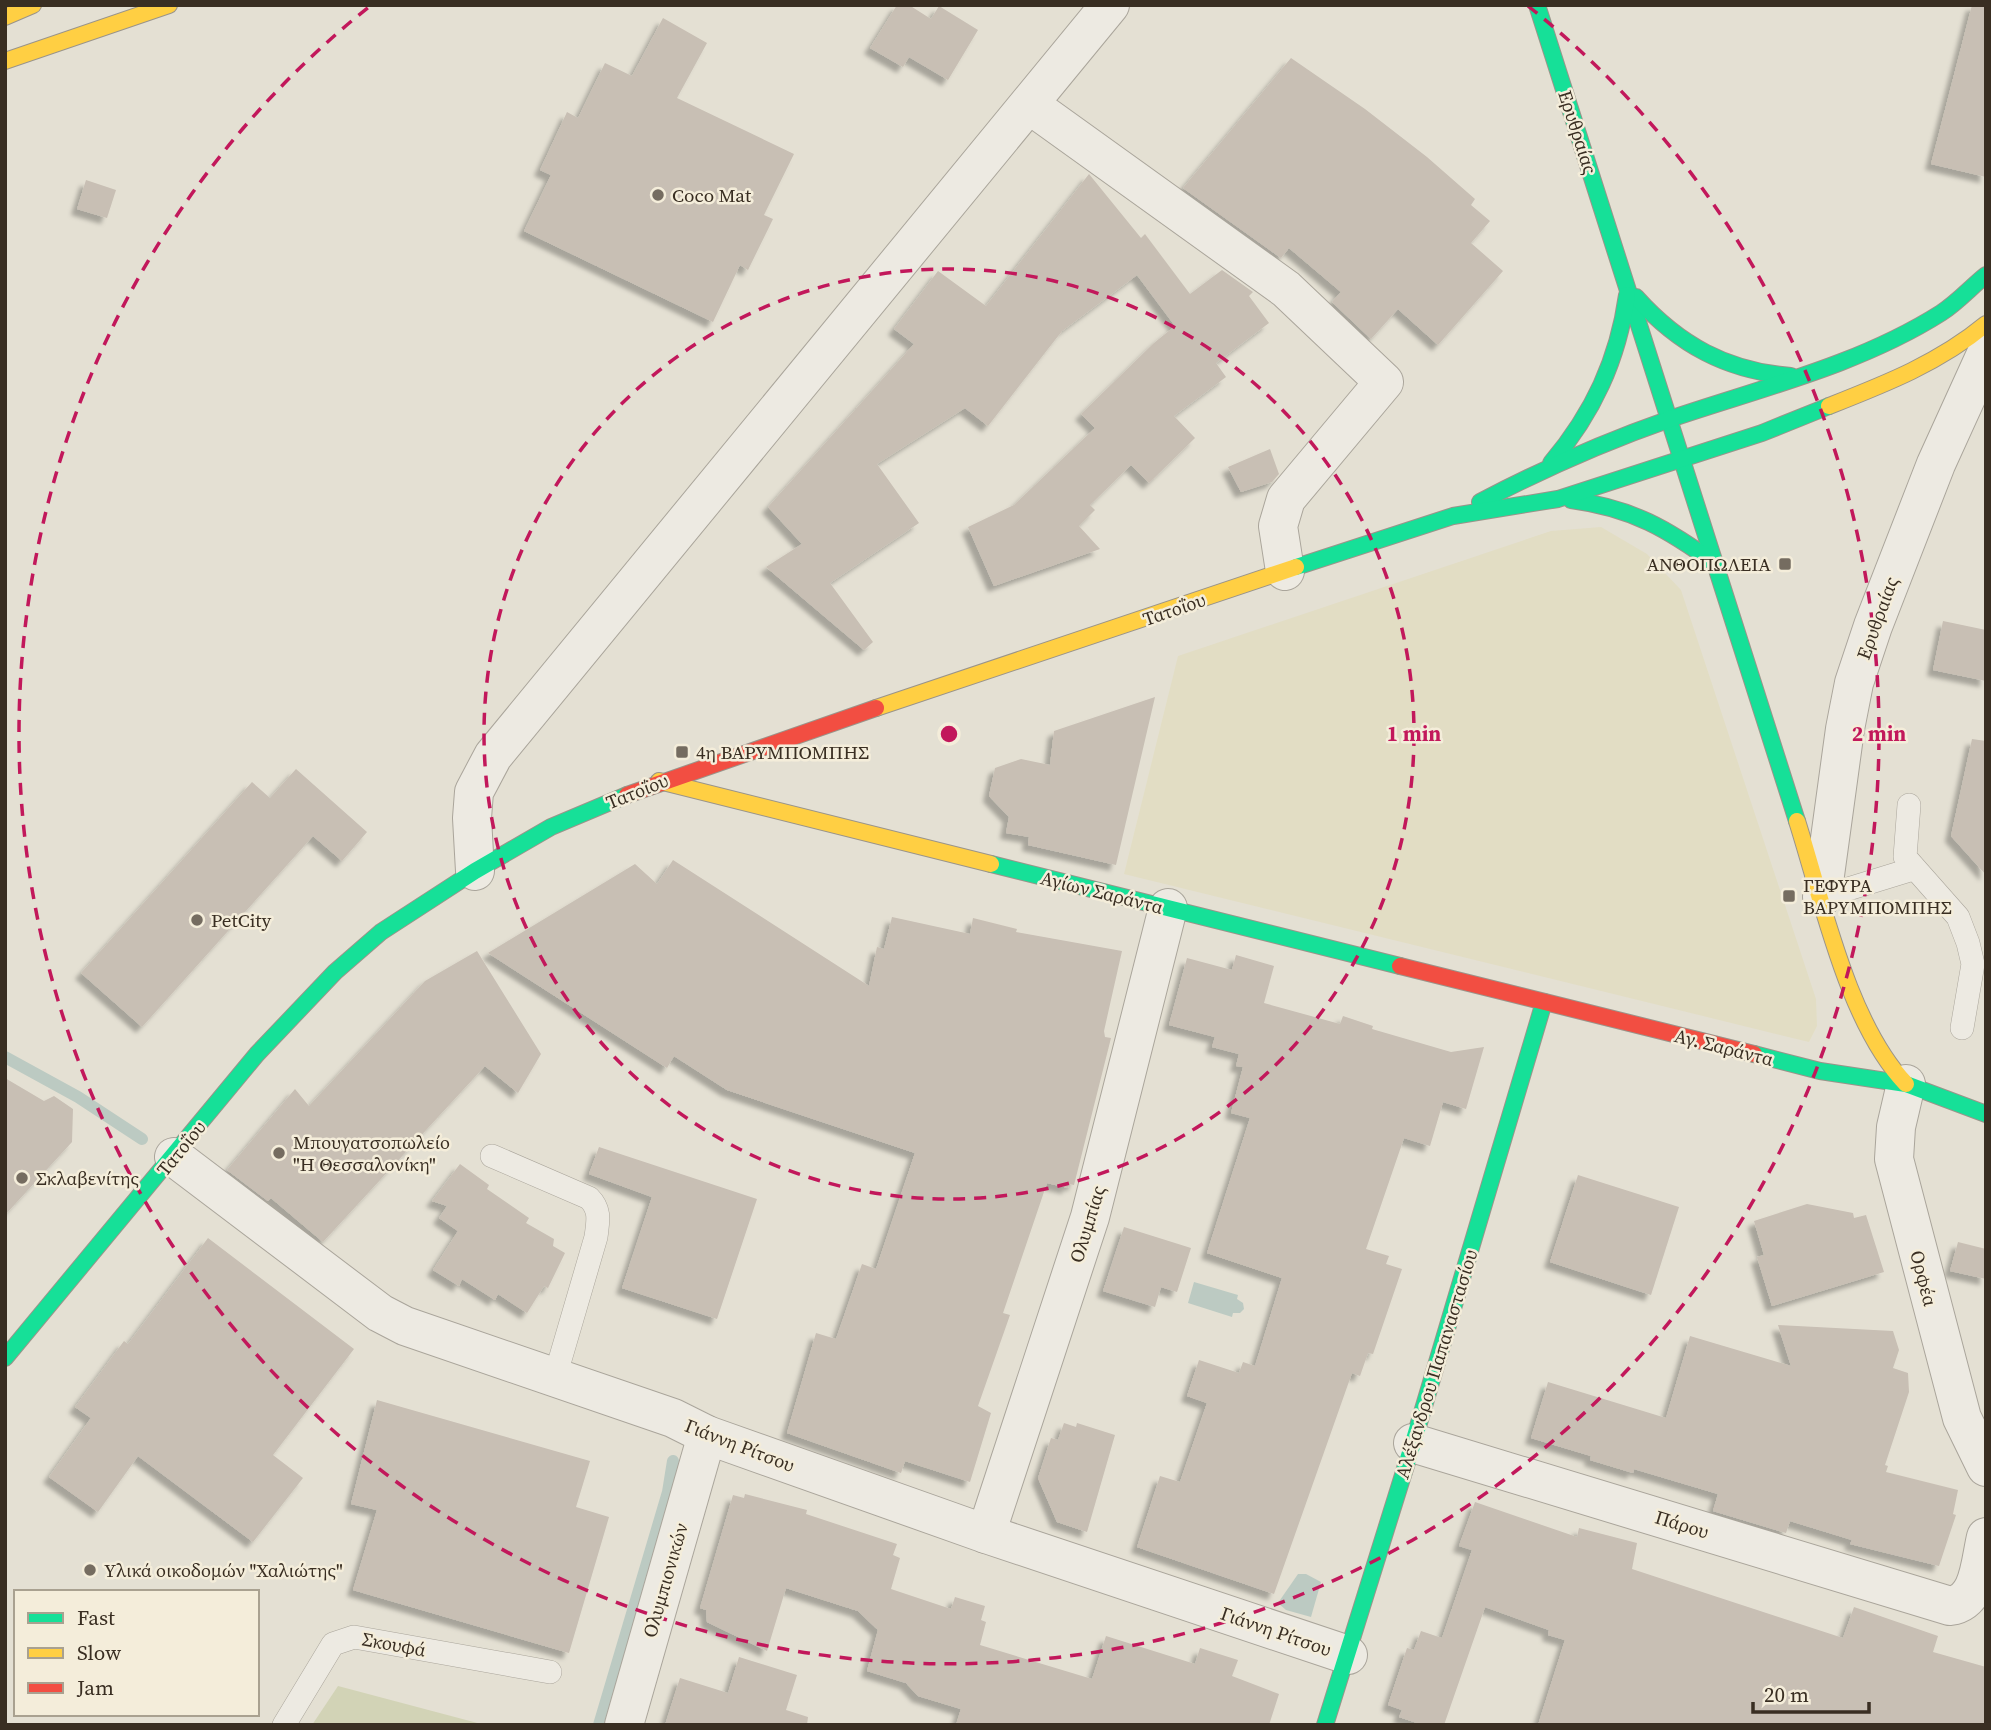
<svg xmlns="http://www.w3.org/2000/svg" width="1991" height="1730" font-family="'Source Serif 4',serif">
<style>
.farmland{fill:#e2ddc4}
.green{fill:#d2d3b6}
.water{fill:#bccac2}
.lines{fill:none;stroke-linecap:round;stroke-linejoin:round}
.stream{stroke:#bccac2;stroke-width:12}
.building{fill:#c8bfb4;filter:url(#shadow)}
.lane-casing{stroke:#aaa59b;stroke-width:24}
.street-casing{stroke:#aaa59b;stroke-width:40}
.fast-casing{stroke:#9a948a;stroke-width:18}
.slow-casing{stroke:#9a948a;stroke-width:18}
.jam-casing{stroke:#9a948a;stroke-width:18}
.lane{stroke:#edeae2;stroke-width:23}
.street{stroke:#edeae2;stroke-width:38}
.fast{stroke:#16e098;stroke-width:16}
.slow{stroke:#ffcf43;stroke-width:16}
.jam{stroke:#f24e42;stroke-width:16}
.ring{fill:none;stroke:#c2185b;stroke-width:3.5;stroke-dasharray:12 9}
.poi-dot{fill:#756c60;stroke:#f4edda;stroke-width:2.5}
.labels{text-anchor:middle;stroke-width:5;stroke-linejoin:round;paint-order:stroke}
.street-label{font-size:19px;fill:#392e22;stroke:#f4edda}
.poi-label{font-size:19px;fill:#392e22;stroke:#f4edda;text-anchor:start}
.centre{fill:#c2185b;stroke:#f4edda;stroke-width:3.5}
.ring-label{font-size:21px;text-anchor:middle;font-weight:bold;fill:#c2185b;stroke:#f4edda;stroke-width:5;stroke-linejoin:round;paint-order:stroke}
</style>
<defs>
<filter id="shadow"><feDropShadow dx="-6" dy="6" stdDeviation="2" flood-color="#0004"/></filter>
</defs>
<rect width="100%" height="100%" fill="#e4e0d3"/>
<polygon class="farmland" points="1601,527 1647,554 1681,590 1816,999 1817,1026 1809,1042 1124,874 1178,656 1551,531"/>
<polygon class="green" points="338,1686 485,1725 312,1725"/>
<g class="water">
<polygon points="1194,1282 1238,1295 1237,1299 1243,1303 1244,1309 1240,1313 1233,1313 1232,1317 1188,1303"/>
<polygon points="1298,1574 1306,1574 1321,1582 1311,1617 1286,1610 1278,1603"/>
</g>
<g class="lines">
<g class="stream">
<polyline points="5,1057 78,1097 142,1139"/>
<polyline points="599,1725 668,1492 673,1461"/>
</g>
</g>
<g class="building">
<polygon points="897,5 909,5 931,19 939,6 978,30 948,80 909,57 903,67 870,48"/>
<polygon points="1972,5 1986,5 1986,177 1931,164"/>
<polygon points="663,18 707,43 677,98 794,154 764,215 773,219 748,270 740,265 713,322 524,231 551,175 540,170 567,112 578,118 605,63 632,76"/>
<polygon points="1291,58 1365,109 1427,157 1475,199 1471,205 1490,221 1471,243 1503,271 1438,345 1398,309 1371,339 1332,302 1341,292 1289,248 1281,258 1183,188"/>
<polygon points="1089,174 1141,238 1145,234 1190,294 1222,270 1253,292 1249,296 1269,323 1216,363 1226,377 1174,416 1195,438 1149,483 1131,465 1090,505 1095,510 1079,526 1100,549 994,586 968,527 1014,505 1095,428 1081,414 1154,343 1175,326 1137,275 1062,331 988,426 965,408 877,464 919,523 830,583 873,642 864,650 766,567 802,544 768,507 914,344 894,329 938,271 986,306"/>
<polygon points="86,180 116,190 107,218 77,209"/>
<polygon points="1270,449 1279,474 1272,482 1241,492 1228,467"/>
<polygon points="1943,621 1986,630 1986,681 1933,670"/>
<polygon points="1155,697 1116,865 1028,845 1029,837 1006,833 1009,817 989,796 995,768 1021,759 1050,765 1054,731"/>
<polygon points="1972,739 1986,741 1986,875 1951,836"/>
<polygon points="296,769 367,832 342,861 313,836 142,1027 81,973 252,782 270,798"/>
<polygon points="673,860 869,986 877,947 884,949 892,917 970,934 973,918 1017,929 1016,932 1122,951 1104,1031 1105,1037 1111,1038 1074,1185 1069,1184 1068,1188 1047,1183 1003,1313 1010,1315 978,1406 991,1413 970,1482 905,1461 901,1473 787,1433 816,1333 836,1339 862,1264 876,1269 915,1153 727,1090 674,1056 667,1068 488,953 635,864 657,884"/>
<polygon points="477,951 541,1054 518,1093 485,1066 323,1242 271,1198 268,1201 227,1170 295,1089 309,1106 425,981"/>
<polygon points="1236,955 1274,966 1264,1003 1340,1024 1343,1016 1373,1026 1372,1029 1451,1052 1484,1047 1466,1109 1443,1102 1430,1146 1404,1138 1366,1249 1389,1256 1386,1264 1402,1269 1373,1354 1368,1353 1360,1376 1352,1373 1274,1594 1137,1547 1160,1476 1180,1482 1207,1403 1187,1396 1199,1360 1239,1373 1243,1362 1255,1366 1282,1278 1207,1253 1250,1118 1231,1113 1243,1067 1236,1066 1239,1054 1212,1047 1215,1037 1169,1025 1187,958 1232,970"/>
<polygon points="5,1078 44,1101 54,1096 73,1109 72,1142 5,1215"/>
<polygon points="599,1147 757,1199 717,1319 622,1288 652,1197 589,1174"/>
<polygon points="460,1164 489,1185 487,1189 529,1218 526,1223 554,1239 553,1246 565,1253 548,1288 544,1286 527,1313 498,1294 495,1300 462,1279 459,1286 433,1270 458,1231 439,1218 447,1206 432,1201"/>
<polygon points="1578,1175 1679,1207 1651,1295 1550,1262"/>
<polygon points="1807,1204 1853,1213 1854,1218 1866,1215 1884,1272 1772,1306 1757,1257 1764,1255 1754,1221"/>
<polygon points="1124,1227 1191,1248 1177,1292 1161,1287 1155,1307 1103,1291"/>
<polygon points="208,1238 354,1349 273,1455 303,1478 253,1542 138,1456 98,1512 49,1477 91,1418 75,1407 124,1341 128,1344"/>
<polygon points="1958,1242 1986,1249 1986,1279 1950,1271"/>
<polygon points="1778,1325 1893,1331 1899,1350 1893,1368 1908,1373 1909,1392 1885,1465 1888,1466 1886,1472 1958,1490 1953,1514 1956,1515 1939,1566 1850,1544 1852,1540 1790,1521 1786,1533 1713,1511 1718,1494 1634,1469 1633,1473 1590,1460 1591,1456 1531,1438 1548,1382 1666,1418 1690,1336 1791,1366"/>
<polygon points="377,1400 590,1461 576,1507 609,1517 569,1653 353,1590 377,1510 351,1504"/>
<polygon points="1064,1423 1076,1427 1077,1423 1115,1435 1087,1532 1057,1522 1038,1478 1051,1438 1058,1440"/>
<polygon points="745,1494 807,1510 806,1514 897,1544 893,1555 900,1558 891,1589 951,1609 955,1597 985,1606 981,1620 986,1622 980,1645 1092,1679 1106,1636 1195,1664 1200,1648 1238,1660 1232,1676 1279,1694 1269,1725 956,1725 961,1709 918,1696 906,1683 867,1671 878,1630 858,1611 786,1588 767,1651 707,1622 706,1610 700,1608 733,1495 744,1498"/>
<polygon points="1475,1502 1577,1537 1579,1528 1637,1543 1632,1569 1843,1638 1854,1607 1938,1636 1933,1652 1986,1667 1986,1725 1538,1725 1565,1640 1548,1635 1549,1630 1485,1607 1444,1725 1423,1725 1399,1717 1402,1710 1388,1705 1407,1648 1414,1650 1421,1631 1442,1638 1472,1550 1459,1546"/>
<polygon points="739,1657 797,1675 786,1710 808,1717 807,1725 665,1725 680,1678 728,1693"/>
</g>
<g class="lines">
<defs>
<g id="lane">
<polyline points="1909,805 1905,857 1958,917 1968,943 1973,964 1962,1028"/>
<polyline points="1822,897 1913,869"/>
<path d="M492,1156L589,1198C601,1210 598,1221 596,1237L555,1377"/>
<polyline points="284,1725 333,1644 354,1637 550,1672"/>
</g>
<g id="street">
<polyline points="1030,105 1286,289 1384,382 1286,499 1278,526 1285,571"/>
<polyline points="475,871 472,818 474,792 493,756 1110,5"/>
<polyline points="1822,897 1845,729 1854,683 1873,626 1936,464 1986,354"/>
<polyline points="1906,1084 1896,1127 1894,1159 1962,1418 1986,1467"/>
<polyline points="174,1157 380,1313 405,1326 673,1418 707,1435 986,1534 1348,1655"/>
<path d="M1413,1443L1950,1606C1980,1602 1980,1561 1986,1537"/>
<polyline points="986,1534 1090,1217 1168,908"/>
<polyline points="624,1725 707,1435"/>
</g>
<g id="fast">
<polyline points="1537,5 1797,821"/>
<path d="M1636,297C1679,345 1727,371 1791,376"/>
<path d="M1551,463C1593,413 1618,360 1627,295"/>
<path d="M1571,500C1632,508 1668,529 1717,565"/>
<path d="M1480,502C1541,470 1604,442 1670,419C1761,388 1859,365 1941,313C1958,302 1971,287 1986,275"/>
<polyline points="1296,567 1453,516 1558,499 1762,433 1829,406"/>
<polyline points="991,864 1400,966"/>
<polyline points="1754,1054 1820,1071 1906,1084 1986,1114"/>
<polyline points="5,1358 257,1054 335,972 381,932 475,871 551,827 627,795"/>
<polyline points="1325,1725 1413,1443 1544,1002"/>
</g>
<g id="slow">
<polyline points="5,17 33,5"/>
<polyline points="5,61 169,5"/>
<path d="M1829,406C1885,384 1939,363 1986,324"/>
<polyline points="876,708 1296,567"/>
<polyline points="659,781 991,864"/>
<path d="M1797,821C1823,903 1848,1023 1906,1084"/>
</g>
<g id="jam">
<polyline points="627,795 876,708"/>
<polyline points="1400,966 1754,1054"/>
</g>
</defs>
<use href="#lane" class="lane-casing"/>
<use href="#street" class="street-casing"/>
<use href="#fast" class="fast-casing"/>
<use href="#slow" class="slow-casing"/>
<use href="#jam" class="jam-casing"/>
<use href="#lane" class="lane"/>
<use href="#street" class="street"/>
<use href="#fast" class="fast"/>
<use href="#slow" class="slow"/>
<use href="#jam" class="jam"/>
</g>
<g class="ring">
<circle cx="949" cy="734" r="465"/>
<path d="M1528 6A930 930 0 1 1 370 6"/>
</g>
<g class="poi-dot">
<circle cx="658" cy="195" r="7"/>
<rect x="1778" y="557" width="14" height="14" rx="3.5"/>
<rect x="675" y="745" width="14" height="14" rx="3.5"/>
<rect x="1782" y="889" width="14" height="14" rx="3.5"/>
<circle cx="197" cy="920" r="7"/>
<circle cx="279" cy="1153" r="7"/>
<circle cx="22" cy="1178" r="7"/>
<circle cx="90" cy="1570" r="7"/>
</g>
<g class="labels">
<g class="street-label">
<text transform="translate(1578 132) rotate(72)" y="7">Ερυθραίας</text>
<text transform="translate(1174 609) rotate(-19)" y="7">Τατοΐου</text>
<text transform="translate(1877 618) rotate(-70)" y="7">Ερυθραίας</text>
<text transform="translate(637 791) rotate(-22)" y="7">Τατοΐου</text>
<text transform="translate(1102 892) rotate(14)" y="7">Αγίων Σαράντα</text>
<text transform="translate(1724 1047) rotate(14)" y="7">Αγ. Σαράντα</text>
<text transform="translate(181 1148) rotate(-51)" y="7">Τατοΐου</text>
<text transform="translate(1087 1224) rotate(-73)" y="7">Ολυμπίας</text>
<text transform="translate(1924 1278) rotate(75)" y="7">Ορφέα</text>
<text transform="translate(1436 1364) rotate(-73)" y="7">Αλέξανδρου Παπαναστασίου</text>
<text transform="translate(740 1445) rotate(21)" y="7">Γιάννη Ρίτσου</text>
<text transform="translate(1682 1524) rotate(17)" y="7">Πάρου</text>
<text transform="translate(665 1580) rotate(-74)" y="7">Ολυμπιονικών</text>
<text transform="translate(1276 1631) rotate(19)" y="7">Γιάννη Ρίτσου</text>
<text transform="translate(394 1644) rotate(10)" y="7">Σκουφά</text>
</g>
<g class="poi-label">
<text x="672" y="202">Coco Mat</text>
<text x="1771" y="571" text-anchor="end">ΑΝΘΟΠΩΛΕΙΑ</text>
<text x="696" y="759">4η ΒΑΡΥΜΠΟΜΠΗΣ</text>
<text x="1803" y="892">ΓΕΦΥΡΑ<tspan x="1803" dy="22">ΒΑΡΥΜΠΟΜΠΗΣ</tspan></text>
<text x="211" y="927">PetCity</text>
<text x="293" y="1149">Μπουγατσοπωλείο<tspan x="293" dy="22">"Η Θεσσαλονίκη"</tspan></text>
<text x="36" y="1185">Σκλαβενίτης</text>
<text x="104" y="1577">Υλικά οικοδομών "Χαλιώτης"</text>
</g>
</g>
<circle cx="949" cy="734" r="10" class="centre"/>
<g class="ring-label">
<text x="1414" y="741">1 min</text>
<text x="1879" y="741">2 min</text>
</g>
<rect width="1991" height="1730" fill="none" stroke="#392e22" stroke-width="14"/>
<rect x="14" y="1590" width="245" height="126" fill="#f4edda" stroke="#a9a190" stroke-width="2"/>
<rect x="28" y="1613" width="35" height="10" fill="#16e098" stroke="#a9a190" stroke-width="2"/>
<text x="77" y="1625" font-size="21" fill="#392e22">Fast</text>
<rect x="28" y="1648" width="35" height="10" fill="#ffcf43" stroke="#a9a190" stroke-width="2"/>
<text x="77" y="1660" font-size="21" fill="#392e22">Slow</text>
<rect x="28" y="1683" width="35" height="10" fill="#f24e42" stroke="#a9a190" stroke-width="2"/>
<text x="77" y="1695" font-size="21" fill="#392e22">Jam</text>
<path d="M1753 1702v10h116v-10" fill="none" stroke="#392e22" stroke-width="3.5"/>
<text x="1764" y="1702" font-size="21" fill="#392e22" stroke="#f4edda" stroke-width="5" paint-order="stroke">20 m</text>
</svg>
